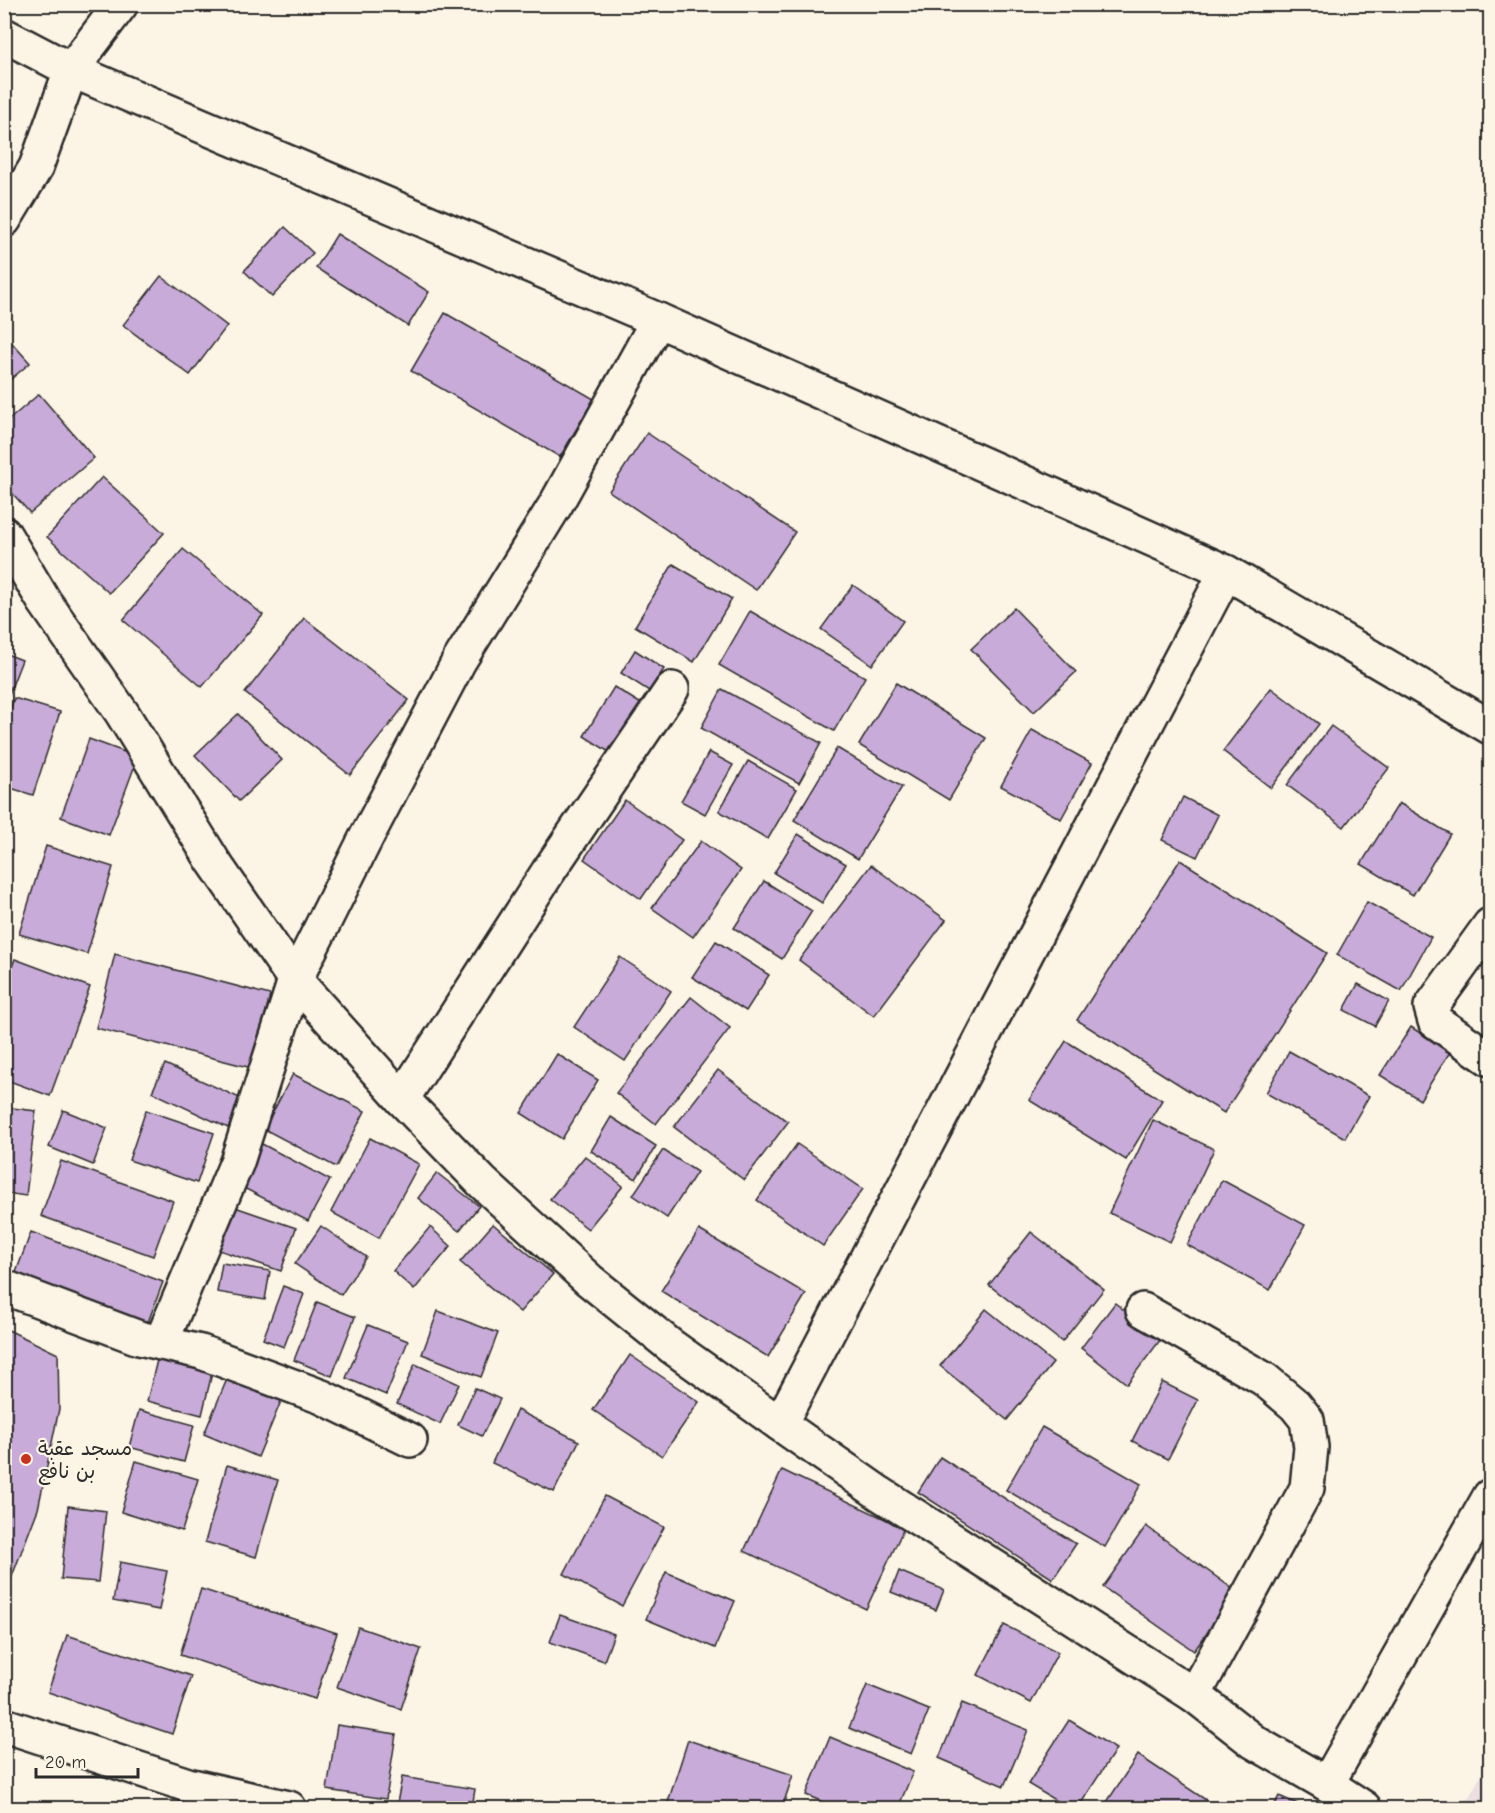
<svg xmlns="http://www.w3.org/2000/svg" width="1495" height="1813" font-family="'Comic Neue','Playpen Sans Arabic',sans-serif">
<style>
.built{fill:#ecdfe1}
.building{fill:#c8abd8;stroke:#2b2b2b;stroke-width:1.5}
.lines{fill:none;stroke-linecap:round;stroke-linejoin:round}
.minor-casing{stroke:#2b2b2b;stroke-width:38}
.minor{stroke:#fcf5e5;stroke-width:33}
.poi-dot{fill:#c8321e;stroke:#fcf5e5;stroke-width:2}
.labels{text-anchor:middle;stroke-width:4.5;stroke-linejoin:round;paint-order:stroke}
.poi-label{font-size:20px;fill:#2b2b2b;stroke:#fcf5e5;text-anchor:start}
</style>
<rect width="100%" height="100%" fill="#fcf5e5"/>
<filter id="ink" filterUnits="userSpaceOnUse"><feTurbulence type="fractalNoise" baseFrequency=".0167" numOctaves="2"/><feDisplacementMap in="SourceGraphic" scale="12" xChannelSelector="R" yChannelSelector="G"/><feConvolveMatrix kernelMatrix="1 2 1 2 8 2 1 2 1" color-interpolation-filters="sRGB"/></filter>
<g filter="url(#ink)">
<polygon class="built" points="1490,1759 1490,1808 1463,1808"/>
<g class="building">
<polygon points="285,227 313,253 272,297 244,271"/>
<polygon points="337,234 429,292 408,326 316,268"/>
<polygon points="161,276 227,326 190,375 123,325"/>
<polygon points="445,313 594,399 560,457 411,371"/>
<polygon points="4,334 30,363 4,385"/>
<polygon points="39,394 94,458 30,513 4,484 4,424"/>
<polygon points="647,433 795,532 756,590 609,491"/>
<polygon points="102,477 164,533 109,593 47,537"/>
<polygon points="183,549 263,615 202,687 123,620"/>
<polygon points="673,564 732,599 694,662 635,626"/>
<polygon points="853,585 903,621 872,665 821,629"/>
<polygon points="1014,608 1076,672 1034,712 971,649"/>
<polygon points="750,611 865,677 834,731 719,665"/>
<polygon points="304,618 409,700 350,775 245,693"/>
<polygon points="635,650 664,669 649,691 621,673"/>
<polygon points="4,653 22,660 8,696 4,695"/>
<polygon points="896,683 986,738 949,800 859,745"/>
<polygon points="614,687 651,710 620,759 584,736"/>
<polygon points="1271,688 1319,724 1271,788 1223,751"/>
<polygon points="722,689 821,743 799,783 701,728"/>
<polygon points="14,698 60,712 33,795 4,786 4,729"/>
<polygon points="238,714 282,760 239,801 195,755"/>
<polygon points="1331,726 1389,768 1344,827 1287,785"/>
<polygon points="1032,730 1092,763 1061,819 1001,786"/>
<polygon points="89,739 138,757 109,835 61,817"/>
<polygon points="837,748 902,787 858,859 794,820"/>
<polygon points="709,752 733,765 705,814 681,801"/>
<polygon points="748,761 797,789 768,839 719,811"/>
<polygon points="1183,797 1218,815 1197,857 1162,840"/>
<polygon points="625,800 682,840 641,899 584,859"/>
<polygon points="1399,803 1450,834 1413,895 1361,864"/>
<polygon points="798,834 846,864 822,903 774,873"/>
<polygon points="701,841 741,870 693,937 652,908"/>
<polygon points="46,846 113,867 87,954 19,934"/>
<polygon points="1180,860 1327,953 1224,1113 1077,1020"/>
<polygon points="871,865 946,920 874,1016 799,960"/>
<polygon points="764,881 812,911 782,959 734,928"/>
<polygon points="1367,902 1431,937 1401,991 1337,955"/>
<polygon points="716,941 769,975 746,1011 692,977"/>
<polygon points="115,954 270,995 252,1068 96,1028"/>
<polygon points="620,957 671,991 625,1061 574,1027"/>
<polygon points="15,959 90,987 50,1096 4,1079 4,987"/>
<polygon points="1358,984 1389,1001 1375,1026 1344,1010"/>
<polygon points="691,997 730,1028 656,1124 616,1093"/>
<polygon points="1411,1027 1450,1052 1420,1100 1380,1075"/>
<polygon points="1066,1041 1162,1100 1126,1160 1029,1100"/>
<polygon points="1289,1051 1369,1096 1345,1138 1266,1093"/>
<polygon points="557,1054 598,1080 562,1139 521,1113"/>
<polygon points="165,1064 242,1099 228,1128 152,1092"/>
<polygon points="718,1070 788,1122 744,1180 674,1127"/>
<polygon points="293,1074 365,1111 336,1167 264,1129"/>
<polygon points="4,1107 36,1111 26,1196 4,1193"/>
<polygon points="63,1110 107,1128 93,1165 49,1147"/>
<polygon points="146,1110 214,1133 197,1183 129,1160"/>
<polygon points="611,1117 656,1146 636,1179 591,1151"/>
<polygon points="1153,1120 1214,1149 1170,1242 1109,1213"/>
<polygon points="370,1138 419,1164 379,1238 331,1212"/>
<polygon points="262,1144 330,1180 308,1221 240,1186"/>
<polygon points="797,1144 863,1189 823,1246 757,1200"/>
<polygon points="663,1150 697,1172 667,1218 633,1195"/>
<polygon points="585,1156 623,1186 588,1229 550,1199"/>
<polygon points="61,1161 173,1201 153,1256 41,1216"/>
<polygon points="437,1173 479,1206 459,1231 418,1198"/>
<polygon points="1222,1180 1305,1225 1270,1290 1187,1245"/>
<polygon points="235,1207 296,1228 281,1271 219,1250"/>
<polygon points="493,1224 553,1274 520,1312 460,1262"/>
<polygon points="321,1226 366,1257 341,1295 295,1264"/>
<polygon points="430,1227 451,1246 414,1290 393,1271"/>
<polygon points="699,1230 806,1294 768,1357 661,1291"/>
<polygon points="31,1232 163,1282 147,1325 15,1275"/>
<polygon points="1031,1232 1104,1289 1062,1342 989,1285"/>
<polygon points="222,1263 270,1271 265,1300 217,1292"/>
<polygon points="283,1286 304,1294 284,1347 263,1339"/>
<polygon points="317,1302 355,1317 332,1376 294,1360"/>
<polygon points="1115,1303 1161,1339 1127,1384 1081,1348"/>
<polygon points="986,1309 1053,1363 1007,1420 940,1366"/>
<polygon points="438,1311 498,1333 481,1377 422,1354"/>
<polygon points="368,1325 408,1341 386,1395 346,1378"/>
<polygon points="4,1328 58,1354 59,1409 38,1509 4,1597"/>
<polygon points="630,1355 699,1402 662,1456 593,1410"/>
<polygon points="157,1360 212,1373 202,1415 147,1401"/>
<polygon points="415,1364 459,1384 440,1424 397,1404"/>
<polygon points="230,1372 284,1394 258,1457 204,1434"/>
<polygon points="1162,1382 1198,1400 1168,1459 1132,1441"/>
<polygon points="475,1388 500,1399 482,1436 458,1425"/>
<polygon points="139,1410 194,1425 184,1462 129,1447"/>
<polygon points="517,1410 579,1441 554,1492 492,1463"/>
<polygon points="1042,1427 1141,1484 1105,1547 1006,1490"/>
<polygon points="940,1457 1076,1544 1053,1579 918,1492"/>
<polygon points="136,1461 198,1479 182,1531 121,1512"/>
<polygon points="227,1465 278,1480 256,1557 205,1542"/>
<polygon points="782,1470 904,1528 866,1609 744,1551"/>
<polygon points="605,1496 664,1527 622,1606 564,1574"/>
<polygon points="68,1506 106,1511 98,1582 61,1579"/>
<polygon points="1146,1526 1237,1592 1194,1651 1103,1587"/>
<polygon points="120,1562 167,1571 159,1610 113,1601"/>
<polygon points="899,1571 944,1590 936,1610 891,1592"/>
<polygon points="666,1572 735,1601 715,1648 646,1619"/>
<polygon points="201,1589 337,1633 315,1699 180,1655"/>
<polygon points="560,1615 614,1634 604,1661 550,1642"/>
<polygon points="1004,1625 1058,1652 1031,1703 978,1675"/>
<polygon points="358,1627 421,1649 401,1709 337,1687"/>
<polygon points="67,1635 191,1676 172,1734 48,1692"/>
<polygon points="867,1685 929,1710 911,1754 849,1728"/>
<polygon points="962,1703 1028,1730 1004,1786 939,1758"/>
<polygon points="1069,1720 1116,1749 1078,1808 1068,1808 1028,1784"/>
<polygon points="337,1725 396,1734 386,1799 327,1790"/>
<polygon points="830,1737 913,1772 898,1808 838,1808 806,1795"/>
<polygon points="688,1740 793,1775 782,1808 666,1808"/>
<polygon points="1138,1755 1206,1800 1201,1808 1103,1808"/>
<polygon points="402,1777 475,1789 472,1808 396,1808"/>
<polygon points="1279,1796 1307,1808 1273,1808"/>
<polygon points="4,1800 30,1808 4,1808"/>
</g>
<g class="lines">
<defs>
<g id="minor">
<polyline points="4,35 71,70 658,320 1226,572 1490,727"/>
<polyline points="4,220 36,167 71,70 121,4"/>
<polyline points="4,534 44,601 122,713 213,861 295,980 402,1099 482,1182 589,1280 671,1346 780,1424 879,1493 1194,1695 1254,1742 1327,1784 1364,1808"/>
<polyline points="1490,925 1431,1007 1435,1021 1490,1059"/>
<polyline points="402,1099 548,872 672,689"/>
<polyline points="4,1287 139,1338 201,1352 322,1397 410,1440"/>
<polyline points="1143,1310 1264,1379 1295,1405 1307,1420 1311,1447 1307,1488 1194,1695"/>
<polyline points="161,1343 237,1162 295,980 367,836 459,661 556,504 658,320"/>
<polyline points="780,1424 1226,572"/>
<polyline points="4,1725 188,1785 289,1808"/>
<polyline points="1327,1784 1490,1496"/>
</g>
</defs>
<use href="#minor" class="minor-casing"/>
<use href="#minor" class="minor"/>
</g>
</g>
<circle class="poi-dot" cx="26" cy="1459" r="6"/>
<g class="labels">
<g class="poi-label">
<text x="38" y="1455">مسجد عقبة<tspan x="38" dy="23">بن نافع</tspan></text>
</g>
</g>
<rect width="1495" height="1813" fill="none" stroke="#fcf5e5" stroke-width="24"/>
<rect x="12" y="12" width="1471" height="1789" fill="none" stroke="#2b2b2b" stroke-width="2" filter="url(#ink)"/>
<path d="M36 1768v9h102v-9" fill="none" stroke="#2b2b2b" stroke-width="3"/>
<text x="45" y="1768" font-size="18" fill="#2b2b2b" stroke="#fcf5e5" stroke-width="4.5" paint-order="stroke">20 m</text>
</svg>
